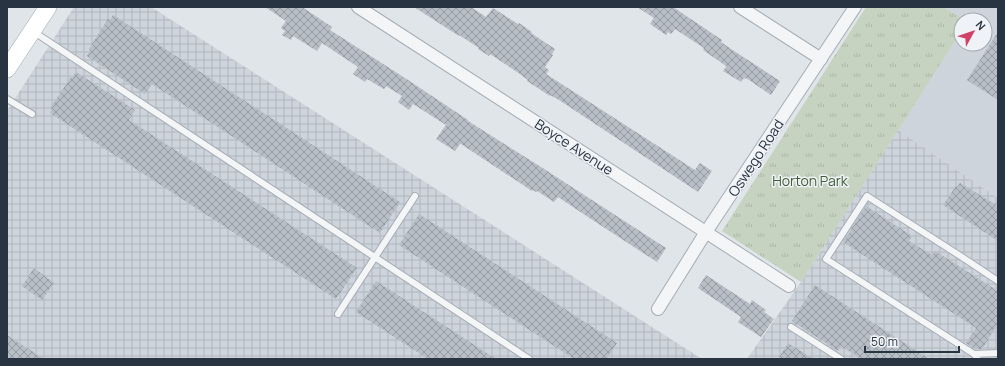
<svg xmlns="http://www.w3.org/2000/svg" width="1005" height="366" font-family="Manrope,sans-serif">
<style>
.built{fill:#ced4db}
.industrial{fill:url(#industrial-grid)}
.park{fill:url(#park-tufts)}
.building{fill:url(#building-cross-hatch)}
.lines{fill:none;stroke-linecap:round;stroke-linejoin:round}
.service-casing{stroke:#a5acb3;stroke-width:8}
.minor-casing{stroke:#a5acb3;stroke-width:14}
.secondary-casing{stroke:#a5acb3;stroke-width:18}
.service{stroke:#f3f5f7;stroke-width:6}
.minor{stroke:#f3f5f7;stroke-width:12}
.secondary{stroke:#fff;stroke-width:17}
.labels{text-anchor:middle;stroke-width:3;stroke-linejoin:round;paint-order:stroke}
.street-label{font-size:14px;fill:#283441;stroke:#eff3f7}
.park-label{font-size:14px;fill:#415d35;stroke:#eff3f7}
</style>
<defs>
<pattern id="industrial-grid" width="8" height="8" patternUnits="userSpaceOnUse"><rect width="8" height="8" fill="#ced4db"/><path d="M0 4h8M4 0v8" fill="none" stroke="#b1b7bd"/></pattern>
<pattern id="park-tufts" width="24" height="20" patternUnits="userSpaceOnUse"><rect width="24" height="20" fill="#c7d3c1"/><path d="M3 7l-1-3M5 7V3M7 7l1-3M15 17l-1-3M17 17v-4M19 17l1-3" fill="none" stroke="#abb6a7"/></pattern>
<pattern id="building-cross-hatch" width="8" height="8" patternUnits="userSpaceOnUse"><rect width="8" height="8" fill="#b7bec6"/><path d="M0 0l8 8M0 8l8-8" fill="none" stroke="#959ba2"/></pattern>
</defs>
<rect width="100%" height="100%" fill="#e0e5e9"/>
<polygon class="built" points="944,7 998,7 998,198 898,130 961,32 961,44 985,44 985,20 964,20"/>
<g class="industrial">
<polygon points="74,7 151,7 702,359 7,359 7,111"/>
<polygon points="898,130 998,198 998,359 747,359 801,282"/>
</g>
<polygon class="park" points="866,7 944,7 964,20 961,20 961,32 801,282 722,231"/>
<g class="building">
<polygon points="265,7 302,7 332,27 330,30 405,78 468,120 468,121 541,167 666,248 657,262 591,219 558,197 554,202 537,191 536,192 533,190 532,191 461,144 460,144 455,151 436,139 446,125 413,104 409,110 398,102 402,96 386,86 384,89 367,79 365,82 353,74 358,67 322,43 317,51 293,36 291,40 282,35 285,31 281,28 286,21"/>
<polygon points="414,7 471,7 486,17 493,8 518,24 519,23 532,32 531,33 555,49 552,54 553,55 545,67 549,70 546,74 695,170 700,163 712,171 698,192 559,100 550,95 550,96 527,81 528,80 517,72 490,54 489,56 478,49 479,48 459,35 459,36"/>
<polygon points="637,7 673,7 722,40 721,42 731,49 780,81 771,95 746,78 745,79 744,78 741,82 723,71 726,67 726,66 703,50 704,48 675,29 671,34 668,32 666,35 650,24 654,18"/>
<polygon points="113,15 400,202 380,233 152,84 145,94 87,56 90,50 89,49 108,19 110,20"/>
<polygon points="998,32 998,100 967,80"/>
<polygon points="76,72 135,110 129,120 357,268 336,299 50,113 52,108 51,107 71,77 72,78"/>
<polygon points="960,183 998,206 998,241 943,205 956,186 957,187"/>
<polygon points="866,206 912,236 909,241 932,255 935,251 998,291 998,324 982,349 975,349 966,343 976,328 843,242"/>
<polygon points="419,214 617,343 607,359 574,359 399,245"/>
<polygon points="34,268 54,283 42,300 22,286"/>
<polygon points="706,275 750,304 752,300 766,310 764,312 774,319 761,337 738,322 741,317 698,288"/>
<polygon points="376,281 496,359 428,359 356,312"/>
<polygon points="815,285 929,359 861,359 841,346 838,351 792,321"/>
<polygon points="7,335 44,359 7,359"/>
<polygon points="788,343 813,359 778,359"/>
</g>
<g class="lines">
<defs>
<g id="service">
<polyline points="34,32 529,359"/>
<polyline points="7,99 32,114"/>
<polyline points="338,314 415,196"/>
<polyline points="791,327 841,359"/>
<polyline points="974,354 826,259 867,196 965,259 998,281"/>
<polyline points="978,359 974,354 998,353"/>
</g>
<g id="minor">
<polyline points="358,7 789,286"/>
<polyline points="740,7 821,59"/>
<polyline points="658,309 706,232 855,7"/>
</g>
<polyline id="secondary" points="7,69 48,7"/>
</defs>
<use href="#service" class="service-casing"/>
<use href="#minor" class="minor-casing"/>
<use href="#secondary" class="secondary-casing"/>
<use href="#service" class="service"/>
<use href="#minor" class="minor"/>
<use href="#secondary" class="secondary"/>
</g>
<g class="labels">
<g class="street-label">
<text transform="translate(574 147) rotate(33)" y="5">Boyce Avenue</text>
<text transform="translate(756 158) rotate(-57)" y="5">Oswego Road</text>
</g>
<g class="park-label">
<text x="810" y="186">Horton Park</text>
</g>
</g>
<rect width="1005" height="366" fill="none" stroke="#283441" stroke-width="16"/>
<g transform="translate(973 32) rotate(50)"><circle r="19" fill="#eff3f7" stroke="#9fa7ae"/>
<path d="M0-3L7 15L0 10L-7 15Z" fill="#d24266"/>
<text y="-6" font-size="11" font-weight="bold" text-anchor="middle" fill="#283441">N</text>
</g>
<path d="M865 346v6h94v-6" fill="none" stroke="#283441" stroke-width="2"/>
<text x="871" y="346" font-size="12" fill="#283441" stroke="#eff3f7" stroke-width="3" paint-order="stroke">50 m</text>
</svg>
